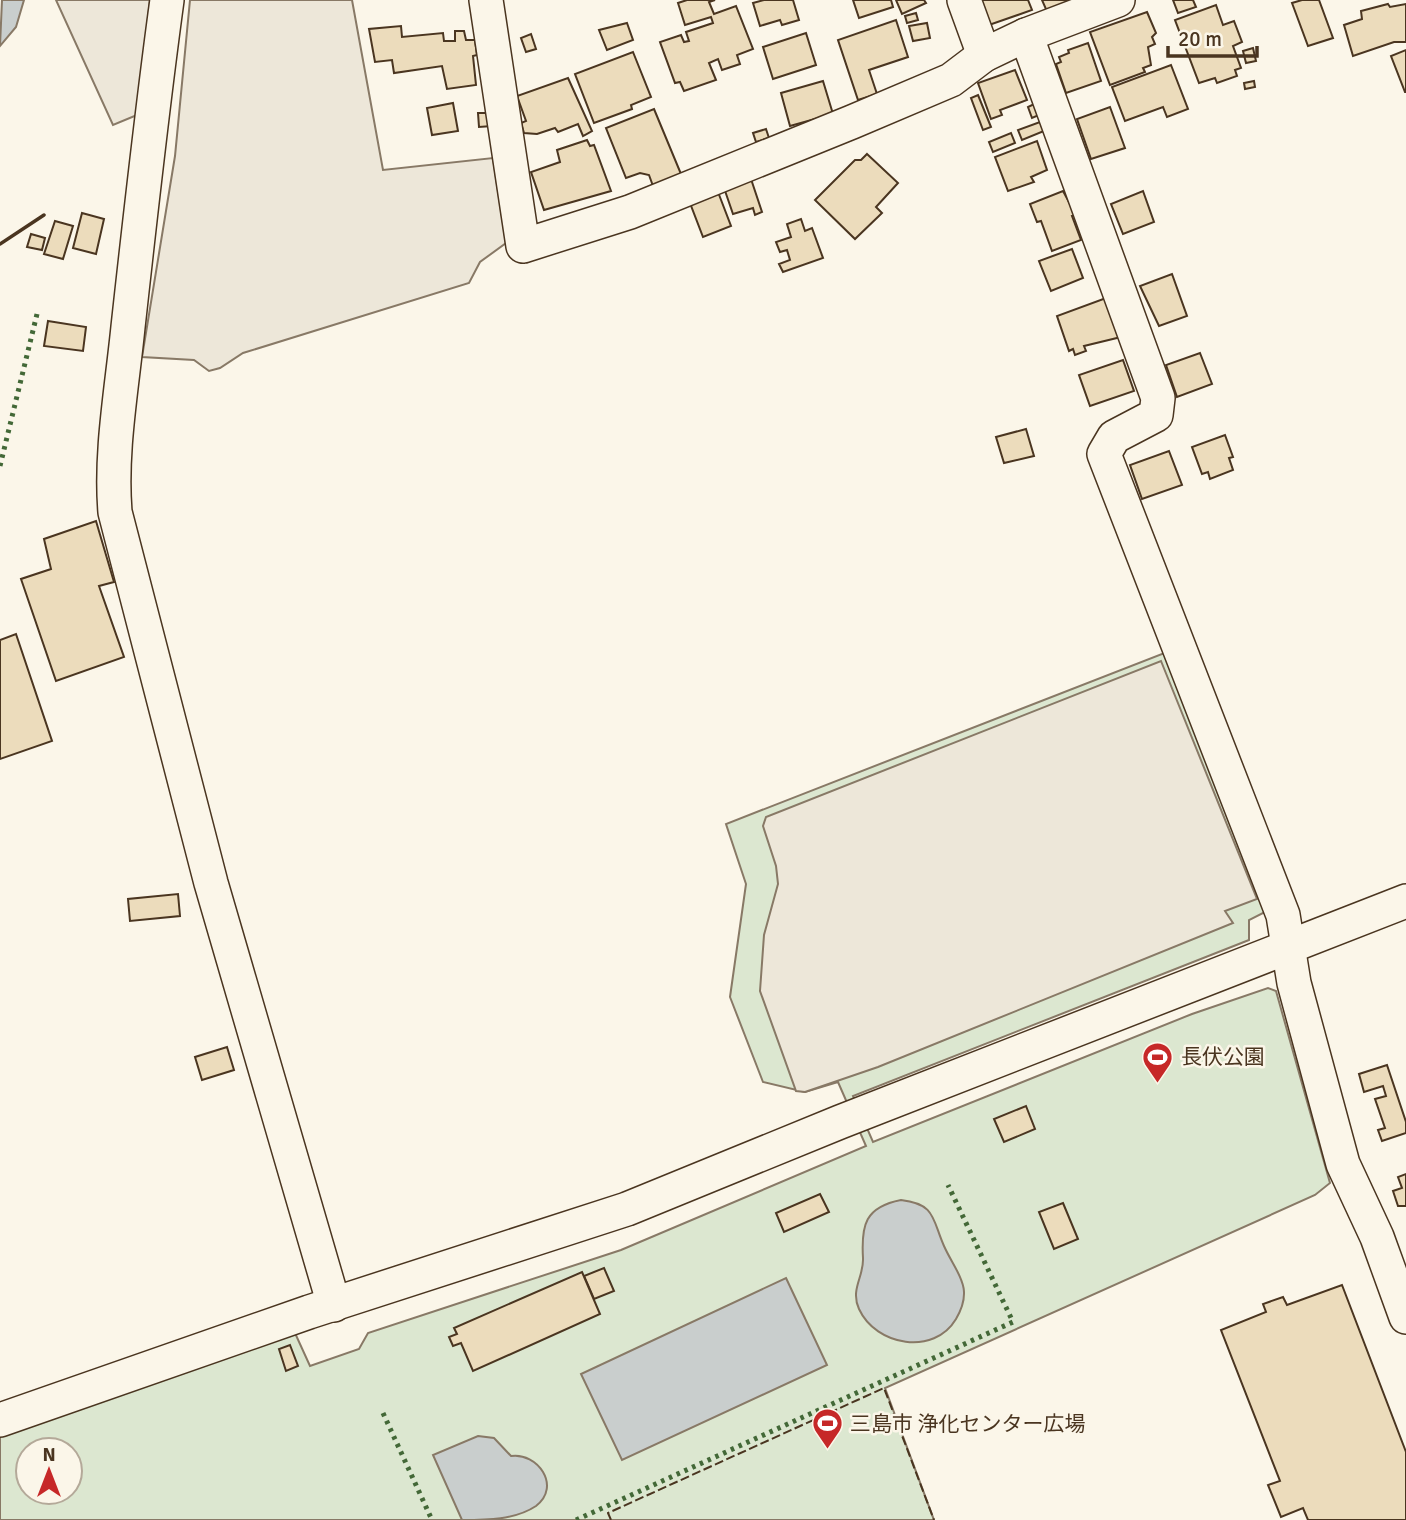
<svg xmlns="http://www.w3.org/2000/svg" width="1406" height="1520" font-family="Signika,'Noto Sans JP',sans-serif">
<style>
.green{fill:#dce7d0;stroke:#887966;stroke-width:2;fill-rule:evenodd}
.parking{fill:#ede7d9;stroke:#887966;stroke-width:2}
.water{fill:#c9cecd;stroke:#887966;stroke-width:2}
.building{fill:#ecdcbc;stroke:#4a3520;stroke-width:2}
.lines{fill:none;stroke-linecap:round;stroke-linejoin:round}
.minor-casing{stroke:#4a3520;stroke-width:36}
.minor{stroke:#fbf6e9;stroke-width:33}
.hedge{stroke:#436837;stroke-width:5;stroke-dasharray:3.5 5;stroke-linecap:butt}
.fence{stroke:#4a3520;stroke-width:2;stroke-dasharray:9 3.5;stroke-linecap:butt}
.wall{stroke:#4a3520;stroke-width:3.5}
.labels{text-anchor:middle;stroke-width:5;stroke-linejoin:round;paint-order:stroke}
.poi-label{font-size:21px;fill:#4a3520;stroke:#fbf6e9;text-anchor:start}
</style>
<rect width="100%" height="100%" fill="#fbf6e9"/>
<path class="green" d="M1167,652L1269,910L1249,920V940L853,1096L873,1142L1192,1014L1268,988L1276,991L1330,1183L1315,1195L885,1388L934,1520H0V1434L295,1333L310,1366L359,1349L368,1333L621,1250L866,1146L838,1082L805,1092L763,1082L730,997L746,884L726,824ZM28,1450H70V1492H28Z"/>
<g class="parking">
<polygon points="56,0 150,0 137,115 113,125"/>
<polygon points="190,0 352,0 383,170 493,158 506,243 480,262 469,283 243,353 220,368 209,371 194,360 142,357 175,156"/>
<polygon points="1161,661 1257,899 1225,911 1233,923 878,1067 805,1092 796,1091 760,991 764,935 778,884 776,866 763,826 766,817"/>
</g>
<g class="water">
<polygon points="2,0 24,0 16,27 0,46"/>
<path d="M901,1200C936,1204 932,1219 944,1246C956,1273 975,1287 956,1319C934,1356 876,1346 859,1309C850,1289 864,1277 863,1258C861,1225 865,1207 901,1200Z"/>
<polygon points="786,1278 827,1365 622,1460 581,1374"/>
<path d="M478,1436L494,1438L511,1456C537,1452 562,1486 536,1506C515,1520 487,1520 462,1520L433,1455Z"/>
</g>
<g class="building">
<polygon points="687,0 715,0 709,2 714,14 736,6 753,49 737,55 740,64 722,70 718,59 709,63 716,80 684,91 680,82 675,83 660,42 681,35 684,42 689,41 686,32 713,23 711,17 685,25 678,3"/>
<polygon points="764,0 793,0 799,20 782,25 780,20 760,26 753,3"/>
<polygon points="853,0 891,0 893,7 859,18"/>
<polygon points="896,0 924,0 926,3 902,14"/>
<polygon points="983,0 1028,0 1032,10 989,25 980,2"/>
<polygon points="1042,0 1072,0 1049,16"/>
<polygon points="1173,0 1193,0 1196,7 1178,13"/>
<polygon points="1302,0 1319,0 1333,38 1308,46 1292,3"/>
<polygon points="1388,4 1390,7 1406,4 1406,42 1394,42 1353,56 1344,25 1362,19 1361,11"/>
<polygon points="1216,5 1223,25 1234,21 1242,42 1233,46 1241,68 1235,70 1237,76 1217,83 1215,78 1199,83 1175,20"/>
<polygon points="1147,12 1156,33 1152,37 1155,44 1148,47 1151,65 1143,68 1145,72 1110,85 1090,32"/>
<polygon points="916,13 918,20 907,23 905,16"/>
<polygon points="896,20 908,57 869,70 877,94 858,100 838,40"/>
<polygon points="627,23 633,40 607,50 599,30"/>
<polygon points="927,23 930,38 913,41 909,26"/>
<polygon points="401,26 402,37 443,33 444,41 455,41 455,31 464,31 466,40 475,40 477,55 473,56 476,85 447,89 442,66 394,73 392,60 375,62 369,29"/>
<polygon points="806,33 816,65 773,79 763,47"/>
<polygon points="531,34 536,49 526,52 521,38"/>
<polygon points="1088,43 1101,81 1066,93 1056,64 1061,62 1059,57 1069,53 1068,50"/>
<polygon points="1253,48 1256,61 1246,63 1243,51"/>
<polygon points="1406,50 1406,92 1405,92 1391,56"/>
<polygon points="633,52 651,97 631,105 632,109 594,123 575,74"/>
<polygon points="1171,65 1188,109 1167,117 1163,107 1125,121 1112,87"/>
<polygon points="1015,70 1027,100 1000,110 1002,115 991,119 978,83"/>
<polygon points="568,78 592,131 583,136 578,124 558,132 555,128 537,134 524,133 521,123 526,121 517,96"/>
<polygon points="823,81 833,114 790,126 781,93"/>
<polygon points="1254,81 1255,87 1245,89 1244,83"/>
<polygon points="978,95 991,127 983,130 971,98"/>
<polygon points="453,103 458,131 432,135 427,108"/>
<polygon points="1034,104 1039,115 1032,118 1028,107"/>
<polygon points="1110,107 1125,148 1091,159 1077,119"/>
<polygon points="654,109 681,174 653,186 649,175 640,173 626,178 606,128"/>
<polygon points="478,113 492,113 492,126 479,127"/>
<polygon points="1040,122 1044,131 1022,140 1018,130"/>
<polygon points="766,129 769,138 756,142 753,133"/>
<polygon points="1011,133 1015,143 993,152 989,142"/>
<polygon points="587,140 590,146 594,145 611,191 544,210 531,172 560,162 557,150"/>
<polygon points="1037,141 1047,170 1031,177 1034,182 1008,191 995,157"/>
<polygon points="867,154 898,183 876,207 882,213 855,239 815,200 855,160 861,160"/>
<polygon points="750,176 762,212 755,215 753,208 733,214 723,185"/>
<polygon points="1063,191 1076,215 1072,216 1081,240 1052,251 1041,221 1037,222 1030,204"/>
<polygon points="1143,191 1154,222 1123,234 1111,204"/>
<polygon points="718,192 731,226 703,237 690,203"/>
<polygon points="82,213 104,219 96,254 73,248"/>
<polygon points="801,219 805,231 812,228 823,258 783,272 779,264 790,260 787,250 780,252 776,242 791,237 787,224"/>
<polygon points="55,221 73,226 63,259 44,254"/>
<polygon points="31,234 45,238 42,250 27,247"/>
<polygon points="1072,249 1083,278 1051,291 1039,261"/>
<polygon points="1172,274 1187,316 1159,326 1140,286"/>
<polygon points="1106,298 1121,337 1084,346 1086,351 1075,355 1073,349 1069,351 1057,316"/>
<polygon points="48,321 86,327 83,351 44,346"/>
<polygon points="1200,353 1212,384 1177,397 1166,365"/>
<polygon points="1123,360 1134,391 1090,406 1079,375"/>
<polygon points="1026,429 1034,456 1004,463 996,437"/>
<polygon points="1225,435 1233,457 1229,458 1233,470 1210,479 1208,472 1202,474 1192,447"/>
<polygon points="1169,451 1182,485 1142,499 1130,465"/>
<polygon points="96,521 114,582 99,586 124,657 56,681 21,579 51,569 44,539"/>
<polygon points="16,634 52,741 0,759 0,640"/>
<polygon points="178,894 180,916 130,921 128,899"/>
<polygon points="227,1047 234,1070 202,1080 195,1057"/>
<polygon points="1387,1065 1406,1122 1406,1133 1382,1141 1378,1130 1385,1128 1375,1099 1386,1096 1383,1086 1364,1092 1359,1074"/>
<polygon points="1026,1106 1035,1129 1004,1142 994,1119"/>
<polygon points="1406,1174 1406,1206 1398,1206 1393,1191 1402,1188 1398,1177"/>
<polygon points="820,1194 829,1212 784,1232 776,1213"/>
<polygon points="1063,1203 1078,1239 1054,1249 1039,1212"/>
<polygon points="604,1268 614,1291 594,1299 584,1276"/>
<polygon points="582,1272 600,1314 473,1371 461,1343 453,1346 449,1337 457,1334 454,1328"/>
<polygon points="1342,1285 1406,1452 1406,1520 1308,1520 1303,1508 1281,1517 1268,1485 1280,1481 1221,1330 1266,1312 1263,1304 1283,1297 1287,1305"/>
<polygon points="290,1345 298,1366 286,1371 279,1349"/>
</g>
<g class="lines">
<defs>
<g id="minor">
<path d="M167,0C152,109 140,218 128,327C122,388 110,452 115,512L211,883L334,1305"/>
<polyline points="486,0 523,246 630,212 852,122 951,80 984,55 1026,35 1118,0"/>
<polyline points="964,0 984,55"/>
<polyline points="1026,35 1158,398 1156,415 1114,437 1104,454 1283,915 1294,983 1343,1164 1377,1237 1406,1317"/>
<polyline points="0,1420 309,1312 627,1209 840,1122 1406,901"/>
</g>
</defs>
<use href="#minor" class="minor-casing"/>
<use href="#minor" class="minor"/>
<g class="hedge">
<polyline points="0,466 37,314"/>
<polyline points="383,1413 432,1520"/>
<polyline points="576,1520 1013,1322 948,1185"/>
</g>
<polyline class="fence" points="611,1520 608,1513 884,1388 934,1520"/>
<polyline class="wall" points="0,244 44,215"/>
</g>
<defs>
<symbol id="stadium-pin" viewBox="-11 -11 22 30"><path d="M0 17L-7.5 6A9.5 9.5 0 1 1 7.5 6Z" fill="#c62828" stroke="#fbf6e9"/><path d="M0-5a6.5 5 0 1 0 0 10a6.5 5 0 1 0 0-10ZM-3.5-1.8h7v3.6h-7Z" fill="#fff"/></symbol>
</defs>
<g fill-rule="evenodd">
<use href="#stadium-pin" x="1140" y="1040" width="35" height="47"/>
<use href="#stadium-pin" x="810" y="1406" width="35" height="47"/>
</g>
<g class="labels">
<g class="poi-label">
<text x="1181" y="1064">長伏公園</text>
<text x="850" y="1431">三島市 浄化センター広場</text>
</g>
</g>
<g transform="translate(49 1471)"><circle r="33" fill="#fbf6e9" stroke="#b4a999" stroke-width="2"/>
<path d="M0-5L12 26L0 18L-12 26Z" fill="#c62828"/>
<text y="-10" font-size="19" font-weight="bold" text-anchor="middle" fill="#4a3520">N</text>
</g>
<path d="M1168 46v10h89v-10" fill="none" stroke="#4a3520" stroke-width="3.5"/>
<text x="1178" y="46" font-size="21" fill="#4a3520" stroke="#fbf6e9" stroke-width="5" paint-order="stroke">20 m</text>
</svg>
